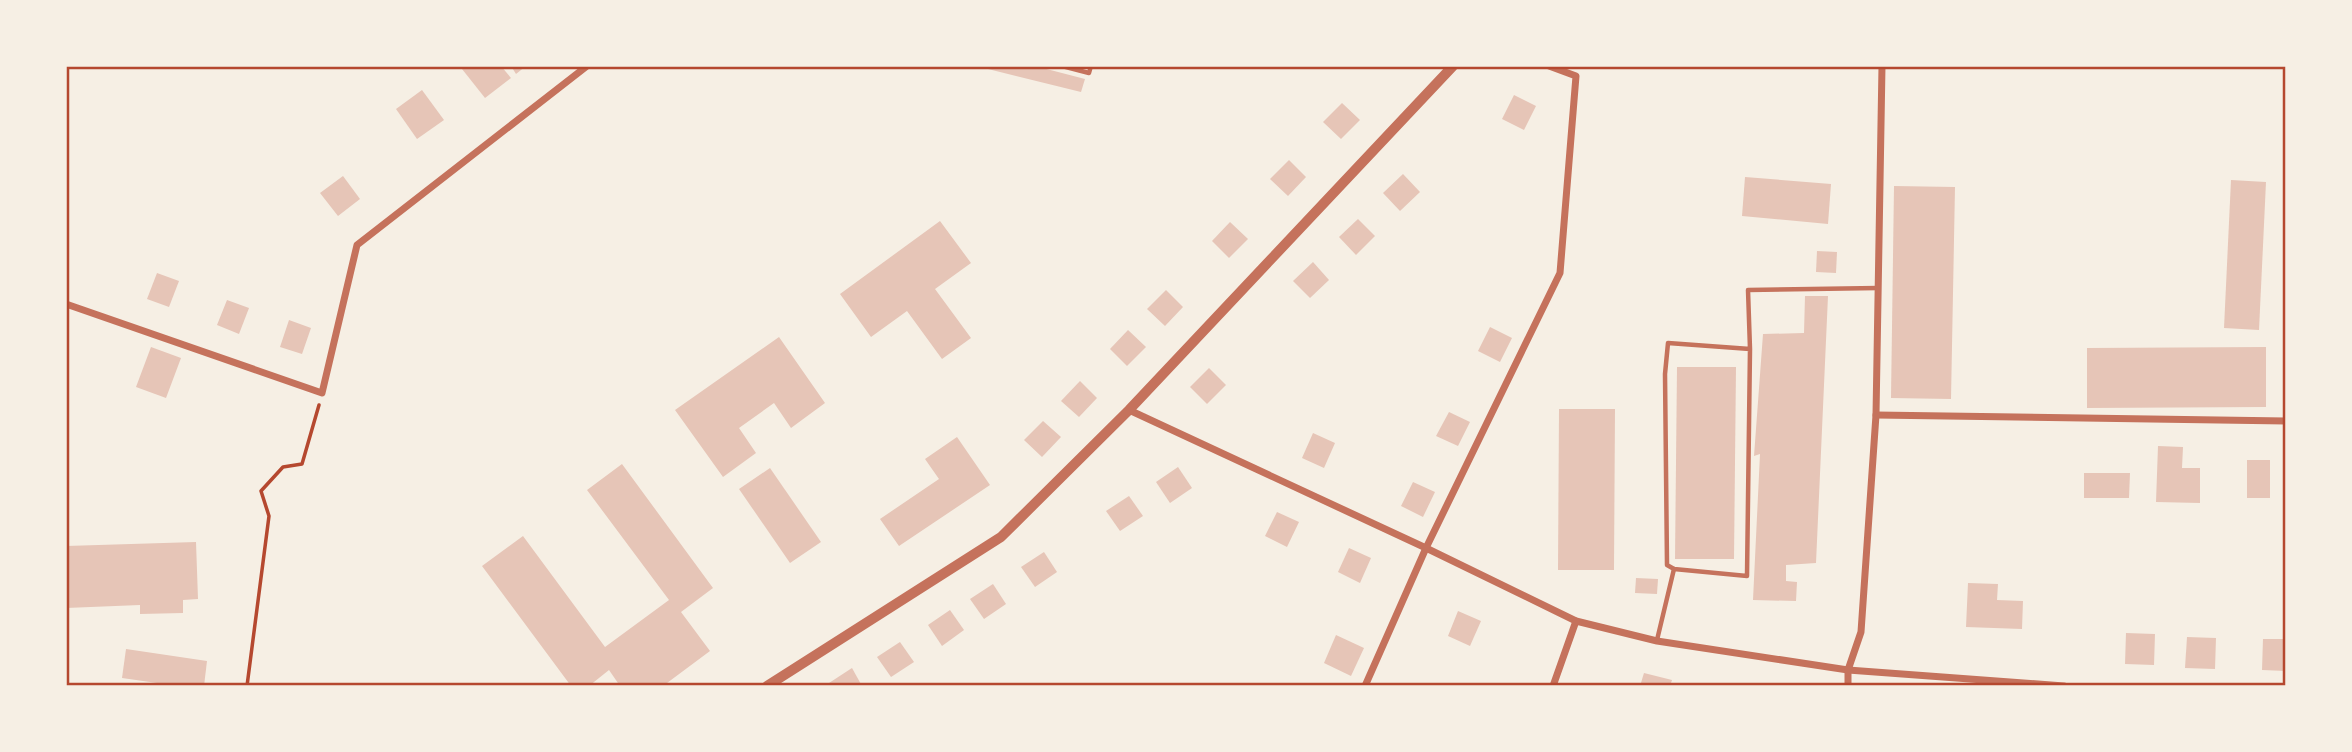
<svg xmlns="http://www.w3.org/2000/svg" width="2352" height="752" font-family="Spectral,serif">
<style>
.building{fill:#e6c5b7}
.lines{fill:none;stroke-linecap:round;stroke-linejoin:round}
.path{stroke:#b5482f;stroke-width:3.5}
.service{stroke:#c5725c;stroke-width:4.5}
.minor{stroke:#c5725c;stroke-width:7}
.tertiary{stroke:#c5725c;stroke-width:10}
.neatline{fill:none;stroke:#b5482f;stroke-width:2.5}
</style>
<rect width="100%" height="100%" fill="#f6efe4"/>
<g class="building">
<polygon points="466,66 501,66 511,78 485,98 462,69"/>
<polygon points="511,66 526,66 516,74"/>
<polygon points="976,66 1035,66 1085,79 1081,92"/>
<polygon points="422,90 444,120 417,139 396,109"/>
<polygon points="1514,95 1536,106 1524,130 1502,119"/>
<polygon points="1342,103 1360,120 1341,139 1323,122"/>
<polygon points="1289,160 1306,177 1288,196 1270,179"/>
<polygon points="1403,174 1420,192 1400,211 1383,193"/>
<polygon points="343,176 360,199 338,216 320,193"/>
<polygon points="1745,177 1831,184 1828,224 1742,216"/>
<polygon points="2231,180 2266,182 2259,330 2224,328"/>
<polygon points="1894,186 1955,187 1951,399 1891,398"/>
<polygon points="1358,219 1375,236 1356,255 1339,237"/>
<polygon points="940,221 971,263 935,289 971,338 942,359 907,311 871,337 840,294"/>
<polygon points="1230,222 1248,239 1229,258 1212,241"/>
<polygon points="1817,251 1837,252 1836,273 1816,272"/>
<polygon points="1313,262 1329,280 1310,298 1293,281"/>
<polygon points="157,273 179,281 169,307 147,299"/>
<polygon points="1166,290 1183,307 1165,326 1147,309"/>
<polygon points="1805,296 1828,296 1816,563 1786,565 1786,581 1797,582 1796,601 1753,600 1760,454 1754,456 1763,334 1804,333"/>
<polygon points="227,300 249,308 239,334 217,325"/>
<polygon points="289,320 311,328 302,354 280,347"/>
<polygon points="1490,327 1512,338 1500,362 1478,351"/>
<polygon points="1128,330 1146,347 1127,366 1110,349"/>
<polygon points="779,337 825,403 791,428 774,403 739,428 756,453 723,477 675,410"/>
<polygon points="151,347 181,358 166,398 136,387"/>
<polygon points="2266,347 2266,407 2087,408 2087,348"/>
<polygon points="1677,367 1736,367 1734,559 1675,559"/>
<polygon points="1209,368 1226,385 1207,404 1190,387"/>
<polygon points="1080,381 1097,398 1079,417 1061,401"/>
<polygon points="1559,409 1615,409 1614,570 1558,570"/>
<polygon points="1449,412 1470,422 1458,446 1436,436"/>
<polygon points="1043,421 1061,437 1042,457 1024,440"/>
<polygon points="1313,433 1335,443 1324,468 1302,458"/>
<polygon points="957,437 990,485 899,546 880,519 939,479 925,459"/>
<polygon points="2158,446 2183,447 2182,468 2200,468 2200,503 2156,502"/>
<rect x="2247" y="460" width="23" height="38"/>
<polygon points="622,464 713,588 681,612 710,651 663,686 620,686 609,670 589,686 571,686 482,566 523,536 605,647 669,600 587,490"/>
<polygon points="1178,467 1192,488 1170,503 1156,482"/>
<polygon points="770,468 821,542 790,563 739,489"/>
<polygon points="2084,473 2130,473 2129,498 2084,498"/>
<polygon points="1413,482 1435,492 1423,517 1401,506"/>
<polygon points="1129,496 1143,516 1120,531 1106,511"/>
<polygon points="1277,512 1299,522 1287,547 1265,536"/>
<polygon points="196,542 198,599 183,600 183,613 140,614 140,605 66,608 66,546"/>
<polygon points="1349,548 1371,558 1360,583 1338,572"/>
<polygon points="1044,552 1057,572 1035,587 1021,567"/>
<polygon points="1636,578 1658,579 1657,594 1635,593"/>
<polygon points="1968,583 1998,584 1997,600 2023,601 2022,629 1966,627"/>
<polygon points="993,584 1006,604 984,619 970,599"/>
<polygon points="950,610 964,630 942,646 928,625"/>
<polygon points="1458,611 1481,621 1470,646 1448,636"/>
<polygon points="2126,633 2155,634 2154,665 2125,664"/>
<polygon points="1336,635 1364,648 1351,676 1324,663"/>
<polygon points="2187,637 2216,638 2215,669 2185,668"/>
<polygon points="2263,639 2286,639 2286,671 2262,670"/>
<polygon points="900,642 914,662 891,677 877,657"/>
<polygon points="126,649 207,661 204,686 178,686 122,678"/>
<polygon points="852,668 862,686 831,686 829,683"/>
<polygon points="1644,673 1672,680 1670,686 1640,686"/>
</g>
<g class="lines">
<polyline class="path" points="247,686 269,516 261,491 283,467 302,464 319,405"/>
<g class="service">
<polyline points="1062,66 1089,73 1091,66"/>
<polyline points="1750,349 1668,343 1665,374 1667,565 1674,569 1747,576 1750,349 1748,290 1878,288"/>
<polyline points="1657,640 1674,569"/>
</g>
<g class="minor">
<polyline points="66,304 322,393 357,245 587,66"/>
<polyline points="1129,410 1426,548 1576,621 1657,641 1848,670 2064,686"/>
<polyline points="1876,415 2286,421"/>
<polyline points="1365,686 1426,548 1560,273 1576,76 1549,66"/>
<polyline points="1553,686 1576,621"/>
<polyline points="1848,686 1848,670 1861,632 1876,415 1882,66"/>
</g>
<polyline class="tertiary" points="767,686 1001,537 1129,410 1453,66"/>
</g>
<rect width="2352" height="752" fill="none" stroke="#f6efe4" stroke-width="136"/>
<rect x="68" y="68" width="2216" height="616" class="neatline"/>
</svg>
